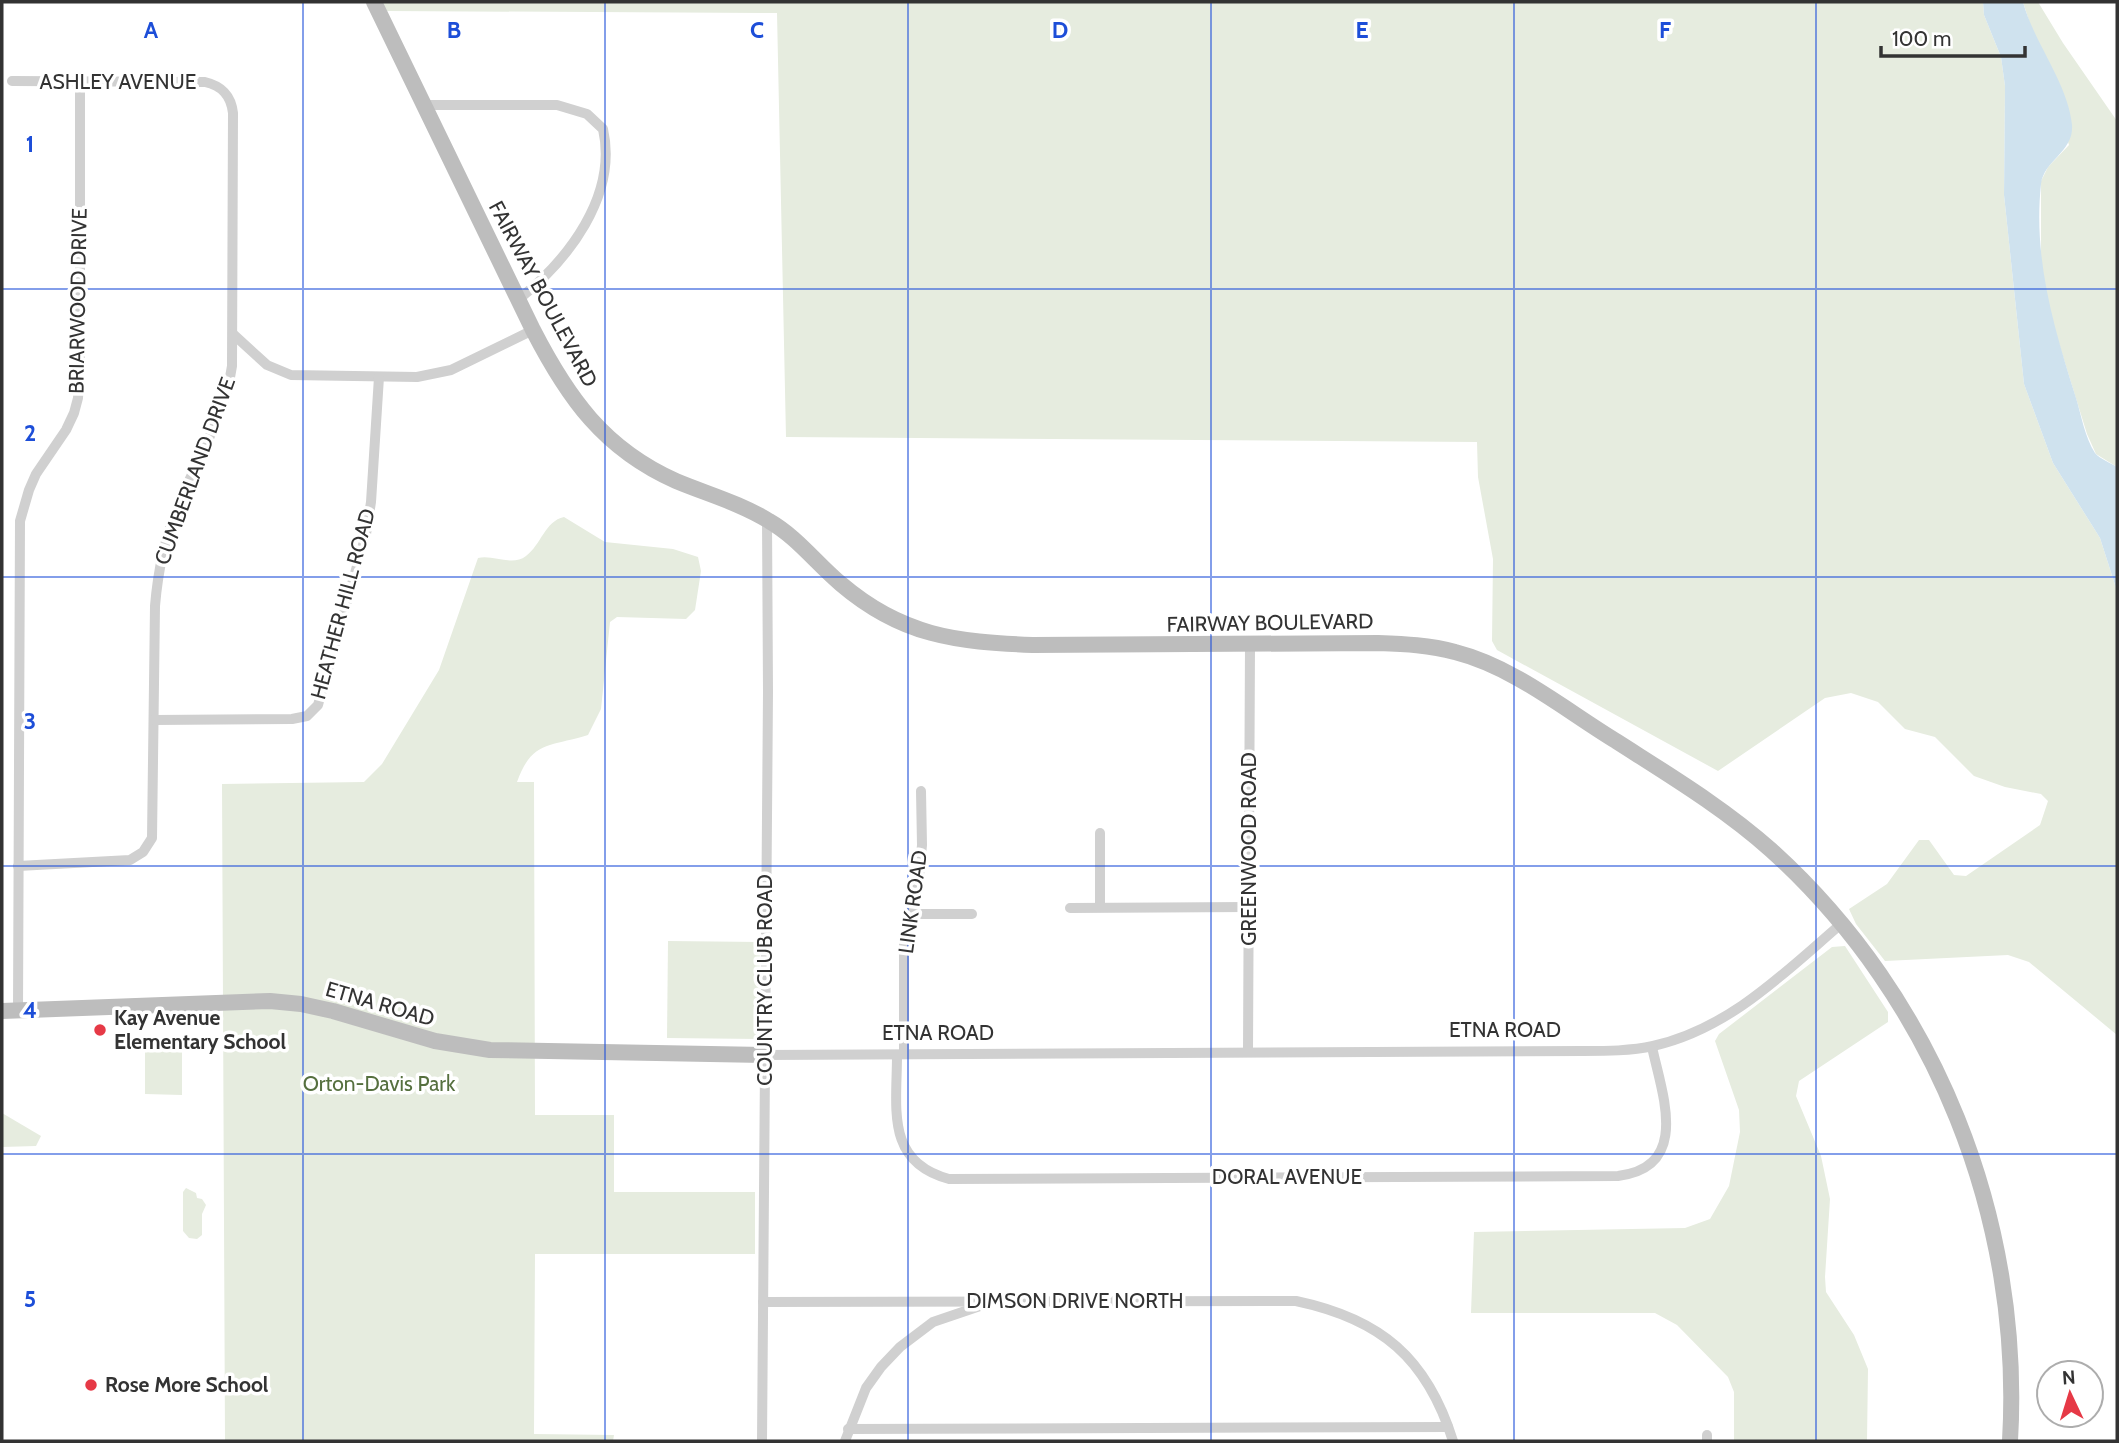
<svg xmlns="http://www.w3.org/2000/svg" width="2119" height="1443" font-family="Cabin,sans-serif">
<style>
.green{fill:#e6ecdf}
.water{fill:#cfe2ee}
.lines{fill:none;stroke-linecap:round;stroke-linejoin:round}
.street{stroke:#d0d0d0;stroke-width:10}
.secondary{stroke:#bdbdbd;stroke-width:16}
.grid{fill:none;stroke:#1d4ed8;stroke-width:2;stroke-opacity:0.55}
.poi-dot{fill:#e63946;stroke:#fff;stroke-width:2.5}
.labels{text-anchor:middle;stroke-width:7;stroke-linejoin:round;paint-order:stroke}
.street-label{font-size:21px;fill:#333;stroke:#fff}
.poi-label{font-size:21px;font-weight:bold;fill:#333;stroke:#fff;text-anchor:start}
.park-label{font-size:21px;fill:#56703f;stroke:#fff}
.grid-label{font-size:23px;text-anchor:middle;font-weight:bold;fill:#1d4ed8;stroke:#fff;stroke-width:7;stroke-linejoin:round;paint-order:stroke}
</style>
<rect width="100%" height="100%" fill="#fff"/>
<g class="green">
<polygon points="382,2 1983,2 1984,15 2001,57 2005,86 2004,195 2024,384 2053,463 2100,538 2117,591 2117,1035 2029,962 2008,955 1885,961 1856,924 1849,909 1887,884 1919,840 1929,840 1954,875 1966,876 2040,825 2048,801 2041,794 2005,787 1974,776 1935,737 1905,729 1878,702 1851,693 1825,698 1718,771 1497,650 1492,641 1493,559 1478,477 1477,442 786,437 777,13 387,11"/>
<polygon points="2023,2 2038,2 2063,43 2117,121 2117,467 2096,454 2087,434 2052,321 2041,264 2041,181 2048,167 2069,145"/>
<path d="M564,517L605,542L673,549L698,557L701,571L695,610L686,619L617,617L610,622L601,709L588,735C550,747 532,740 517,782H534L535,1115H614V1192H755V1254H535L534,1434L614,1435L613,1441H225L222,784L364,782L382,764L439,670L478,558C493,554 512,567 526,556C541,545 545,521 564,517Z"/>
<polygon points="668,941 760,942 759,1039 667,1038"/>
<polygon points="1845,946 1888,1012 1888,1022 1799,1081 1796,1096 1821,1156 1830,1199 1825,1277 1826,1292 1854,1335 1868,1369 1867,1441 1734,1441 1734,1392 1728,1377 1677,1325 1655,1313 1471,1313 1474,1232 1685,1228 1710,1219 1729,1186 1740,1132 1739,1110 1715,1041 1719,1034 1832,947"/>
<polygon points="145,1045 182,1045 182,1095 145,1094"/>
<polygon points="2,1113 41,1136 36,1146 2,1147"/>
<polygon points="186,1188 196,1193 197,1198 202,1199 206,1205 202,1214 202,1235 197,1239 189,1238 183,1231 183,1192"/>
</g>
<path class="water" d="M1983,2H2023C2034,43 2068,83 2072,125C2074,152 2044,160 2041,184C2033,260 2054,327 2076,398C2081,414 2085,438 2095,453C2100,459 2111,463 2117,467V591L2100,538L2053,463L2024,384L2004,195L2005,86L2001,57L1984,15Z"/>
<g class="lines">
<g class="street">
<path d="M12,81L205,82C222,86 231,95 233,113L232,366C225,415 199,456 180,501C165,535 158,570 155,606L152,838L143,852L130,860L18,866"/>
<path d="M424,105H557L587,114L603,129C618,196 568,260 519,299"/>
<polyline points="233,334 267,365 291,375 417,377 451,370 533,330"/>
<polyline points="154,720 292,719 307,716 318,705 366,534 371,502 379,377"/>
<polyline points="1100,833 1100,907"/>
<polyline points="1070,908 1249,907"/>
<polyline points="908,914 972,914"/>
<polyline points="18,1010 20,521 29,490 36,474 66,430 74,413 78,398 80,370 80,81"/>
<polyline points="1248,1052 1250,645"/>
<polyline points="904,1054 904,941 919,876 922,845 921,791"/>
<path d="M764,1055L1583,1051C1606,1051 1631,1051 1653,1046C1729,1029 1784,973 1841,924"/>
<path d="M897,1055C897,1108 885,1162 949,1179L1618,1176C1691,1167 1662,1094 1652,1047"/>
<path d="M763,1302L1296,1301C1381,1319 1427,1358 1453,1441"/>
<polyline points="848,1429 1448,1427"/>
<polyline points="1707,1435 1707,1441"/>
<polyline points="762,1441 768,692 767,519"/>
<polyline points="845,1441 866,1388 881,1367 900,1347 933,1322 983,1305"/>
</g>
<g class="secondary">
<path d="M374,2L533,330C568,398 604,449 676,481C707,494 740,503 769,521C797,537 816,563 841,584C902,636 956,642 1033,645L1378,643C1404,644 1430,645 1455,652C1514,667 1565,710 1616,741C1669,775 1724,808 1771,850C1936,999 2023,1220 2010,1441"/>
<polyline points="2,1011 270,1001 301,1004 333,1011 435,1041 490,1050 764,1055"/>
</g>
</g>
<path class="grid" d="M303,2V1441M605,2V1441M908,2V1441M1211,2V1441M1514,2V1441M1816,2V1441M2,289H2117M2,577H2117M2,866H2117M2,1154H2117"/>
<g class="poi-dot">
<circle cx="100" cy="1030" r="7"/>
<circle cx="91" cy="1385" r="7"/>
</g>
<g class="labels">
<g class="street-label">
<text x="118" y="89">ASHLEY AVENUE</text>
<text transform="translate(543 294) rotate(62)" y="7">FAIRWAY BOULEVARD</text>
<text transform="translate(78 301) rotate(-89)" y="7">BRIARWOOD DRIVE</text>
<text transform="translate(195 471) rotate(-70)" y="7">CUMBERLAND DRIVE</text>
<text transform="translate(343 604) rotate(-75)" y="7">HEATHER HILL ROAD</text>
<text transform="translate(1270 623) rotate(-1)" y="7">FAIRWAY BOULEVARD</text>
<text transform="translate(1249 849) rotate(-90)" y="7">GREENWOOD ROAD</text>
<text transform="translate(913 902) rotate(-82)" y="7">LINK ROAD</text>
<text transform="translate(765 980) rotate(-90)" y="7">COUNTRY CLUB ROAD</text>
<text transform="translate(380 1004) rotate(16)" y="7">ETNA ROAD</text>
<text x="1505" y="1037">ETNA ROAD</text>
<text x="938" y="1040">ETNA ROAD</text>
<text x="1287" y="1184">DORAL AVENUE</text>
<text x="1075" y="1308">DIMSON DRIVE NORTH</text>
</g>
<g class="poi-label">
<text x="114" y="1025">Kay Avenue<tspan x="114" dy="24">Elementary School</tspan></text>
<text x="105" y="1392">Rose More School</text>
</g>
<g class="park-label">
<text x="379" y="1091">Orton-Davis Park</text>
</g>
</g>
<g class="grid-label">
<text x="151" y="38">A</text>
<text x="454" y="38">B</text>
<text x="757" y="38">C</text>
<text x="1060" y="38">D</text>
<text x="1362" y="38">E</text>
<text x="1665" y="38">F</text>
<text x="30" y="152">1</text>
<text x="30" y="441">2</text>
<text x="30" y="729">3</text>
<text x="30" y="1018">4</text>
<text x="30" y="1307">5</text>
</g>
<rect width="2119" height="1443" fill="none" stroke="#333333" stroke-width="7"/>
<g transform="translate(2070 1394) rotate(356)"><circle r="33" fill="#ffffff" stroke="#adadad" stroke-width="2"/>
<path d="M0-5L12 26L0 18L-12 26Z" fill="#e63946"/>
<text y="-10" font-size="19" font-weight="bold" text-anchor="middle" fill="#333333">N</text>
</g>
<path d="M1881 46v10h144v-10" fill="none" stroke="#333333" stroke-width="3.5"/>
<text x="1892" y="46" font-size="21" fill="#333333" stroke="#ffffff" stroke-width="5" paint-order="stroke">100 m</text>
</svg>
